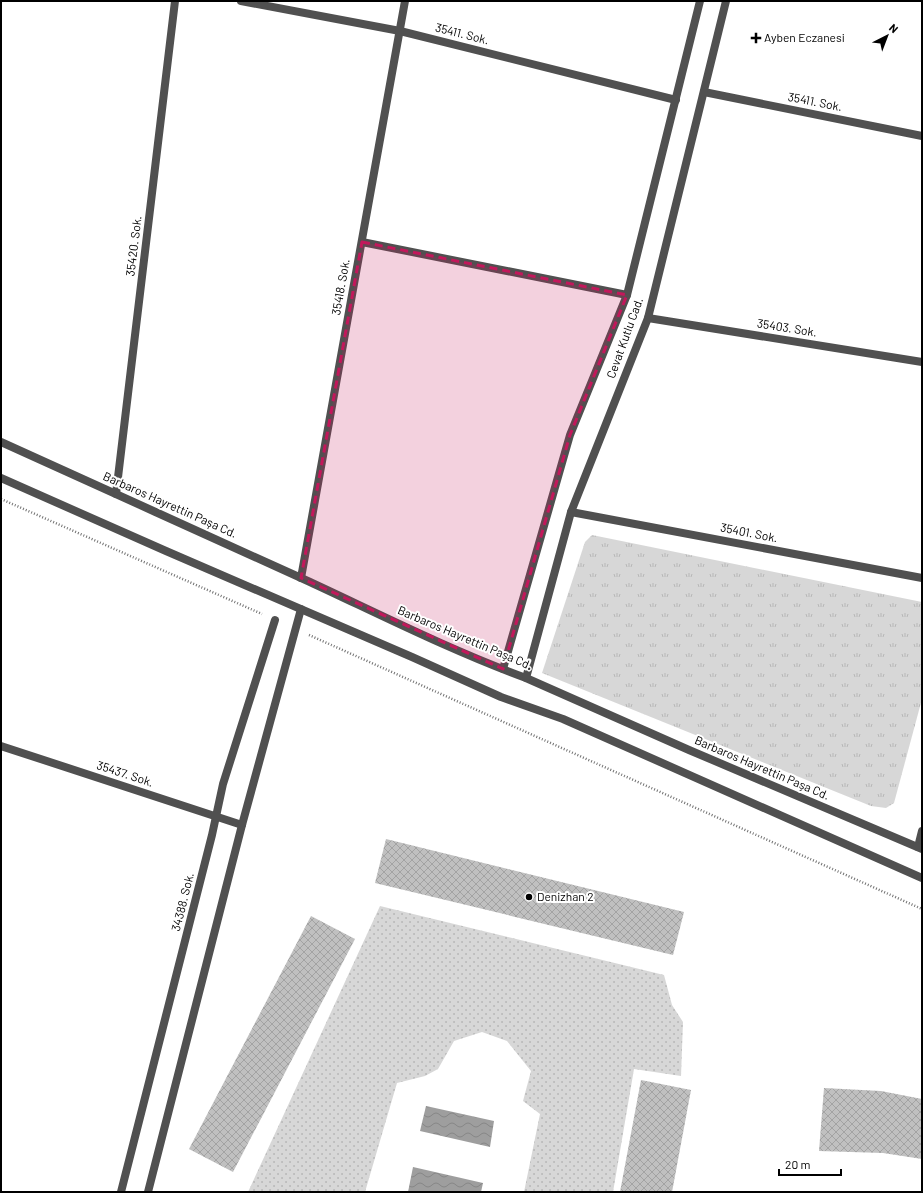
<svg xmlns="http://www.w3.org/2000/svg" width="923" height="1193" font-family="Barlow,sans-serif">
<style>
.grass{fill:url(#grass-dots)}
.park{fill:url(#park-tufts)}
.water{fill:url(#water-waves)}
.building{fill:url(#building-cross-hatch)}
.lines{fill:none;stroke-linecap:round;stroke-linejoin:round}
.path{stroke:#727272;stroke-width:2.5;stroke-dasharray:1 2;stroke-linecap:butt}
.pedestrian{stroke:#505050;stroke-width:8}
.minor{stroke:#505050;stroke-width:8}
.tertiary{stroke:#505050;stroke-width:8}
.marked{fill:#c2185b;fill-opacity:0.2;stroke:#c2185b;stroke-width:3;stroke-dasharray:8 5;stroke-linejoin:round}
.poi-dot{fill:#000;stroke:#fff;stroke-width:1.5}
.labels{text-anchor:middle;stroke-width:4;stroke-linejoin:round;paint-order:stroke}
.street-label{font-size:12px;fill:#000;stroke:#fff}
.poi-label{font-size:12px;fill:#000;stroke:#fff;text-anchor:start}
</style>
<defs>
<pattern id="grass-dots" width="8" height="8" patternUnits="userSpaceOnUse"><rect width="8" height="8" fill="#d7d7d7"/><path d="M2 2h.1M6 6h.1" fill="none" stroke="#b7b7b7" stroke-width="1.8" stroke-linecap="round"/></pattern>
<pattern id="park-tufts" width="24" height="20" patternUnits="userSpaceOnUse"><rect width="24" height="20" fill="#d7d7d7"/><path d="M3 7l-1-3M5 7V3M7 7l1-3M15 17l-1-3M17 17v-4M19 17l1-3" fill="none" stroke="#b7b7b7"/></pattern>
<pattern id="water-waves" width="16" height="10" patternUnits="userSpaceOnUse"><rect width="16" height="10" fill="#9e9e9e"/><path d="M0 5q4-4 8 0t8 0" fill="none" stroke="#868686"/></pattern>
<pattern id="building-cross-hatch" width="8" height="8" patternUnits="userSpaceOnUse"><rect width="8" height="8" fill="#c0c0c0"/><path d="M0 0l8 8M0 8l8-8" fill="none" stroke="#a3a3a3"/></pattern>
</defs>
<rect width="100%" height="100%" fill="#fff"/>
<polygon class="grass" points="380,906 664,975 672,1005 683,1022 681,1076 634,1069 613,1192 524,1192 540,1114 523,1101 531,1071 507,1041 482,1032 454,1041 438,1069 425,1076 397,1083 365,1192 248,1192"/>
<polygon class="park" points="592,535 922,602 922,699 894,803 886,808 871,806 542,673 585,542"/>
<g class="water">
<polygon points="426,1106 494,1121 490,1147 420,1131"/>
<polygon points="413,1167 483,1183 481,1192 408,1192"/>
</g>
<g class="building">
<polygon points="386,839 684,912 673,955 375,883"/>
<polygon points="311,916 355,939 233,1172 189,1149"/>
<polygon points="641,1080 691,1090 672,1192 620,1192"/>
<polygon points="824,1088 881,1091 922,1099 922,1159 883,1153 819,1151"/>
</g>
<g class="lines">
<g class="path">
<polyline points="1,499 262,614"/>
<polyline points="309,635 922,909"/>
</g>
<polyline class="pedestrian" points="121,1192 212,835 223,784 275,620"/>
<g class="minor">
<polyline points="241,1 400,31 676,100"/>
<polyline points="704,92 922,136"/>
<polyline points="362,242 627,295"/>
<polyline points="648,318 922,362"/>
<polyline points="116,494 175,1"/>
<polyline points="571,512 922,578"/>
<polyline points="301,578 405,1"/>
<polyline points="1,746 242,825"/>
<polyline points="918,847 922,831"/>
<polyline points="148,1192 242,825 301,609"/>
</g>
<g class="tertiary">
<path d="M1,442C104,489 207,535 310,582C381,615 452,651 526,678L689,750L922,849"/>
<polyline points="1,478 166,551 412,657 501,697 563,719 922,878"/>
<polyline points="503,669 570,435 627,295 700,1"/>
<polyline points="526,678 571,512 648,318 726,1"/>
</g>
</g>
<path class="marked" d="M362,242L627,295L570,435L503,669L301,578Z"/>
<g class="poi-dot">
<path d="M754 32h4v4h4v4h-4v4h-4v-4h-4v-4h4z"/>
<circle cx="529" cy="897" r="4"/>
</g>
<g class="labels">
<g class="street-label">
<text transform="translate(462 34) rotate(14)" y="4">35411. Sok.</text>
<text transform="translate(815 102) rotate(11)" y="4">35411. Sok.</text>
<text transform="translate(134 246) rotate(-83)" y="4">35420. Sok.</text>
<text transform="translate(341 287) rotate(-80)" y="4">35418. Sok.</text>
<text transform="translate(787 328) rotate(9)" y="4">35403. Sok.</text>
<text transform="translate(625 338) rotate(-70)" y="4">Cevat Kutlu Cad.</text>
<text transform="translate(170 505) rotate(24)" y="4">Barbaros Hayrettin Paşa Cd.</text>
<text transform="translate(749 533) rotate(11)" y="4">35401. Sok.</text>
<text transform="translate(465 638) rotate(23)" y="4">Barbaros Hayrettin Paşa Cd.</text>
<text transform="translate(762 768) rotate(23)" y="4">Barbaros Hayrettin Paşa Cd.</text>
<text transform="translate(125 774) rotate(18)" y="4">35437. Sok.</text>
<text transform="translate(183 902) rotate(-76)" y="4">34388. Sok.</text>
</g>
<g class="poi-label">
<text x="764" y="42">Ayben Eczanesi</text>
<text x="537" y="901">Denizhan 2</text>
</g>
</g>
<rect width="923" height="1193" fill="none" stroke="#000000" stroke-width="4"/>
<g transform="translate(887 36) rotate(42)" stroke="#ffffff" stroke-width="3" paint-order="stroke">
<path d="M0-3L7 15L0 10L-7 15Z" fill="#000000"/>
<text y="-6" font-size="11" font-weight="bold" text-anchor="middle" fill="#000000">N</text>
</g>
<path d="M779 1169v6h62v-6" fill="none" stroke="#000000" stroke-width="2"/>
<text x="785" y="1169" font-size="12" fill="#000000" stroke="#ffffff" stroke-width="3" paint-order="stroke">20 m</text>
</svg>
